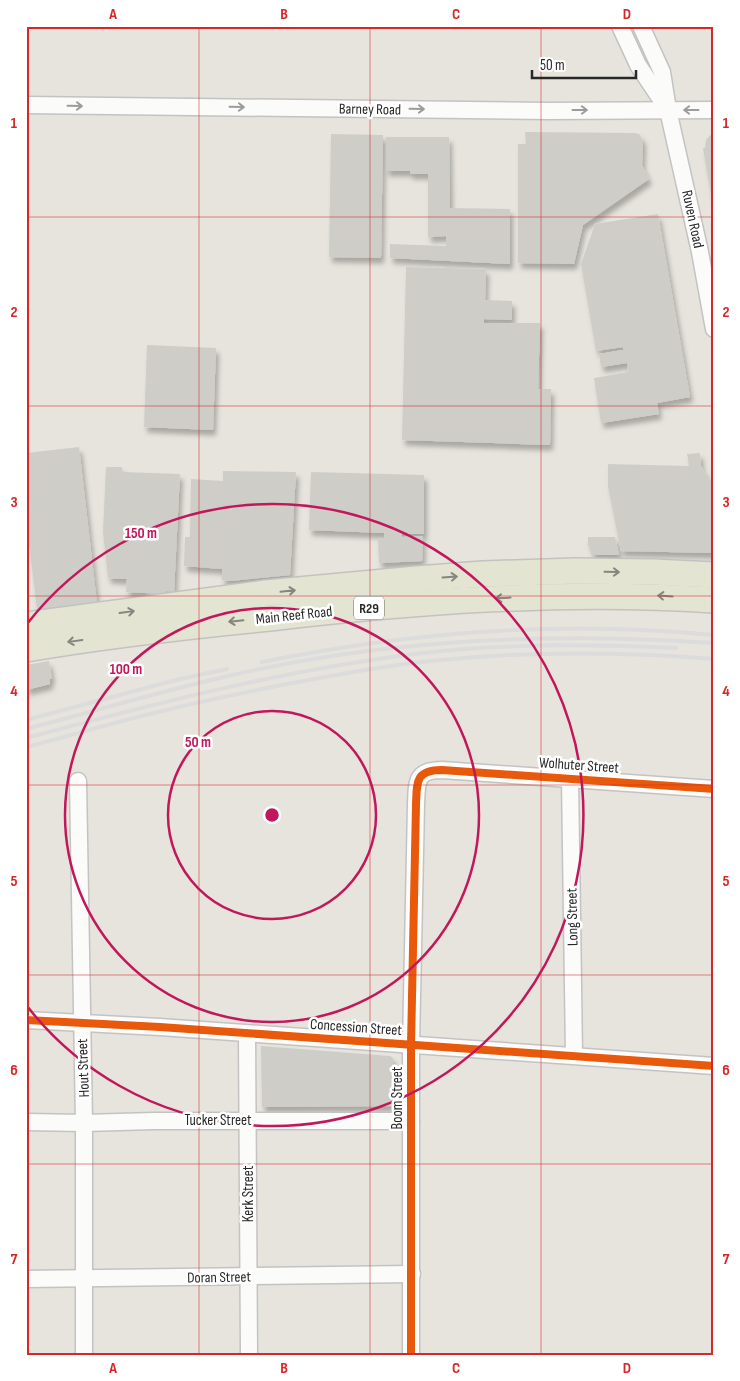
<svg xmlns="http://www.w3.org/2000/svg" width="740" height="1381" font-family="'Sofia Sans Condensed',sans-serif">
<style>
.building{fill:#cfcdc8;filter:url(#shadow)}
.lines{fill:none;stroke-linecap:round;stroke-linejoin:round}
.minor-casing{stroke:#c4c3c3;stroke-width:19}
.primary-casing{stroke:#c3c2c0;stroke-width:28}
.minor{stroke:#fbfbfa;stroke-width:16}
.primary{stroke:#e4e4d3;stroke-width:25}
.rail{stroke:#dddcdd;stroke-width:4}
.cycleway-casing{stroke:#fff;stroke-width:11}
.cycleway{stroke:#e8590c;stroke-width:8}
.oneway{stroke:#9c9c9c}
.oneway2{stroke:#86867e}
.grid{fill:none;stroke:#d62828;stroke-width:1;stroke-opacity:0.55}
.ring{fill:none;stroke:#c2185b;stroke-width:2.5}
.labels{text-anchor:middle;stroke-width:5;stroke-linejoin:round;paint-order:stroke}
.shield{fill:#fff;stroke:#686868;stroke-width:1}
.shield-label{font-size:14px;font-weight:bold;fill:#282828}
.street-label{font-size:15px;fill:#282828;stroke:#fff}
.centre{fill:#c2185b;stroke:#fff;stroke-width:2.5}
.ring-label{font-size:15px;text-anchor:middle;font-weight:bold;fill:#c2185b;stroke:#fff;stroke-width:5;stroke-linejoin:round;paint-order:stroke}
.neatline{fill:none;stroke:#d62828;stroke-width:2}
.grid-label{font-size:16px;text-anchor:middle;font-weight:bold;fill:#d62828}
</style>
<defs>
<filter id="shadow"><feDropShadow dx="3" dy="5.5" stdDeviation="2.5" flood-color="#0004"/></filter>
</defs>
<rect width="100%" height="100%" fill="#e6e4dd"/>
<g class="building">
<polygon points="714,131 714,206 713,206 703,148 705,148 706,140"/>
<polygon points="525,132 635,133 639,134 643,140 642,165 649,179 583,225 574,264 518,263 518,144 526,144"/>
<polygon points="331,134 383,135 381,258 329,257"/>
<polygon points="386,137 449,137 450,208 510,209 510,264 390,258 390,244 446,246 446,236 428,237 428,174 410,174 410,171 386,171"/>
<polygon points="658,214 690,397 657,403 659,414 601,423 594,378 628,372 627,363 601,367 599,354 623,350 623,347 596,351 581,264 595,224"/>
<polygon points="406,267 486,269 485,300 512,301 512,320 484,319 484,323 540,323 538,389 551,389 550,445 402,440"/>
<polygon points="147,345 216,348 213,430 144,427"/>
<polygon points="79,447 97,603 37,609 26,519 26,453"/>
<polygon points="700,453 701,466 714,488 714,553 621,551 608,486 608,464 689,466 687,454"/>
<polygon points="106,467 122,467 122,472 180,474 174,592 166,591 165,594 126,592 127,579 108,578 103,532"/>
<polygon points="223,471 296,472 290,575 230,581 222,580 222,569 184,566 185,537 190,537 191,479 223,481"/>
<polygon points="311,472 424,475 424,534 402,534 402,537 423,536 422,561 379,563 378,539 384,538 384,533 309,530"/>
<polygon points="588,537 615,537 619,555 591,555 591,546 588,546"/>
<polygon points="49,661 52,679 50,679 50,684 26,690 26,665"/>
<polygon points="261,1046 390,1056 393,1058 392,1106 262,1107"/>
</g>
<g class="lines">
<defs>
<g id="minor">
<polyline points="620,26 638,65 664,104"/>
<polyline points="641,26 662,72 668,110 700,252 714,329"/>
<polyline points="26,105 548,111 714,110"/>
<polyline points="570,778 574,1055"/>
<polyline points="78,781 84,1123 84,1355"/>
<polyline points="26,1020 160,1027 714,1066"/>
<polyline points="247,1034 249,1355"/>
<polyline points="26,1122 84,1123 154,1121 411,1121"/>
<polyline points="26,1279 412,1274"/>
<path d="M411,1355V1045L416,805C417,782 415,770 442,770L714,789"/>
</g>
<g id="primary">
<polyline points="26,625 266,593 417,579 483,574 575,571 653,572 714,575"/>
<path d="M26,649C107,635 188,626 270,618C417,601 565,590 714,600"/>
</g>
</defs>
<use href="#minor" class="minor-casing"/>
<use href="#primary" class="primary-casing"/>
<use href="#minor" class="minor"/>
<use href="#primary" class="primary"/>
<g class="rail">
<path d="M262,662C409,632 564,620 714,635"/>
<polyline points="26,720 176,680 227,669"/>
<path d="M26,729C92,712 158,692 224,677C383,639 552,632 714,643"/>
<path d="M26,738C157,703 288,669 423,653C506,643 592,644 676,648"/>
<path d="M26,747C69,736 112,723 154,713C221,696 290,683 359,671C474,651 597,650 714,659"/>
</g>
<defs>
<g id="cycleway">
<polyline points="26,1020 160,1027 714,1066"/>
<path d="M411,1355V1045L416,805C417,782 415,770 442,770L714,789"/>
</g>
</defs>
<use href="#cycleway" class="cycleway-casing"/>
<use href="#cycleway" class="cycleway"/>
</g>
<defs><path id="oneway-shaft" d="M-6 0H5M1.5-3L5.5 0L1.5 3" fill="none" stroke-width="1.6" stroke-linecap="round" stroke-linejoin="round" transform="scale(1.25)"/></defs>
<g class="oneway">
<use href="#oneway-shaft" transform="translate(75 106) rotate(1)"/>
<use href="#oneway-shaft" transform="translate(237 107) rotate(1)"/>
<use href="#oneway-shaft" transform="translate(417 109) rotate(1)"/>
<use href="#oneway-shaft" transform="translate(580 110)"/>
<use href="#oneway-shaft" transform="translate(691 110) rotate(-180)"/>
</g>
<g class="oneway2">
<use href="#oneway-shaft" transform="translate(612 572) rotate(1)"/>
<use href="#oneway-shaft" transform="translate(450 577) rotate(-4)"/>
<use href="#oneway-shaft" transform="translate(288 591) rotate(-6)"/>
<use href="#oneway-shaft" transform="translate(665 596) rotate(-176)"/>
<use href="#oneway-shaft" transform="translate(503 598) rotate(177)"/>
<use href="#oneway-shaft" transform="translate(127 612) rotate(-8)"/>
<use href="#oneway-shaft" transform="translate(236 621) rotate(174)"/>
<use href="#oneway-shaft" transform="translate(75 641) rotate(172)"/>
</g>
<path class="grid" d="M199,26V1355M370,26V1355M541,26V1355M26,217H714M26,406H714M26,596H714M26,785H714M26,975H714M26,1164H714"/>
<g class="ring">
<circle cx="272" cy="815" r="104"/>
<circle cx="272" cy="815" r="207"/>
<path d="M27 624A311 311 0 1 1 27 1006"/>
</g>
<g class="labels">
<rect class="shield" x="354" y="596.5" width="30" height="23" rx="4"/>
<g class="shield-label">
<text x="369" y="613">R29</text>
</g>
<g class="street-label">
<text transform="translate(370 109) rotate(1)" y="5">Barney Road</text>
<text transform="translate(693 219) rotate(78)" y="5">Ruven Road</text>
<text transform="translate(294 615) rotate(-6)" y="5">Main Reef Road</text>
<text transform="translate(579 765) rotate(4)" y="5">Wolhuter Street</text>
<text transform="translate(572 917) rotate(-91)" y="5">Long Street</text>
<text transform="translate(356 1027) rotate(4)" y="5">Concession Street</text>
<text transform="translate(83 1068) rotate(-92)" y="5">Hout Street</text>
<text transform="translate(397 1098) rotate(-90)" y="5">Boom Street</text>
<text x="218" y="1125">Tucker Street</text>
<text transform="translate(248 1194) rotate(-90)" y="5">Kerk Street</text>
<text transform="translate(219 1277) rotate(-1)" y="5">Doran Street</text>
</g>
</g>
<circle cx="272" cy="815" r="8" class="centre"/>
<g class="ring-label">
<text x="141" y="538">150 m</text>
<text x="126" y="674">100 m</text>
<text x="198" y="747">50 m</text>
</g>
<rect width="740" height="1381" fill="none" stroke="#ffffff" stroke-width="55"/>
<path d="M532 70v8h104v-8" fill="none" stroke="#282828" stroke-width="2.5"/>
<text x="540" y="70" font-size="15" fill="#282828" stroke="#ffffff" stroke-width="4" paint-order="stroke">50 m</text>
<rect x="28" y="28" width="684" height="1326" class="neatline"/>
<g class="grid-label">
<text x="113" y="19">A</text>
<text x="284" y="19">B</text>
<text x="456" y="19">C</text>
<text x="627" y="19">D</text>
<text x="14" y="128">1</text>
<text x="726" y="128">1</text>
<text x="14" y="317">2</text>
<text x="726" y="317">2</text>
<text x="14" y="507">3</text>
<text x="726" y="507">3</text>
<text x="14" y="696">4</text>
<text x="726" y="696">4</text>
<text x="14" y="886">5</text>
<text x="726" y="886">5</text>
<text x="14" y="1075">6</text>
<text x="726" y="1075">6</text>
<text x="14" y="1264">7</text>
<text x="726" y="1264">7</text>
<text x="113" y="1373">A</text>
<text x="284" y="1373">B</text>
<text x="456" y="1373">C</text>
<text x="627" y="1373">D</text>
</g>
</svg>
